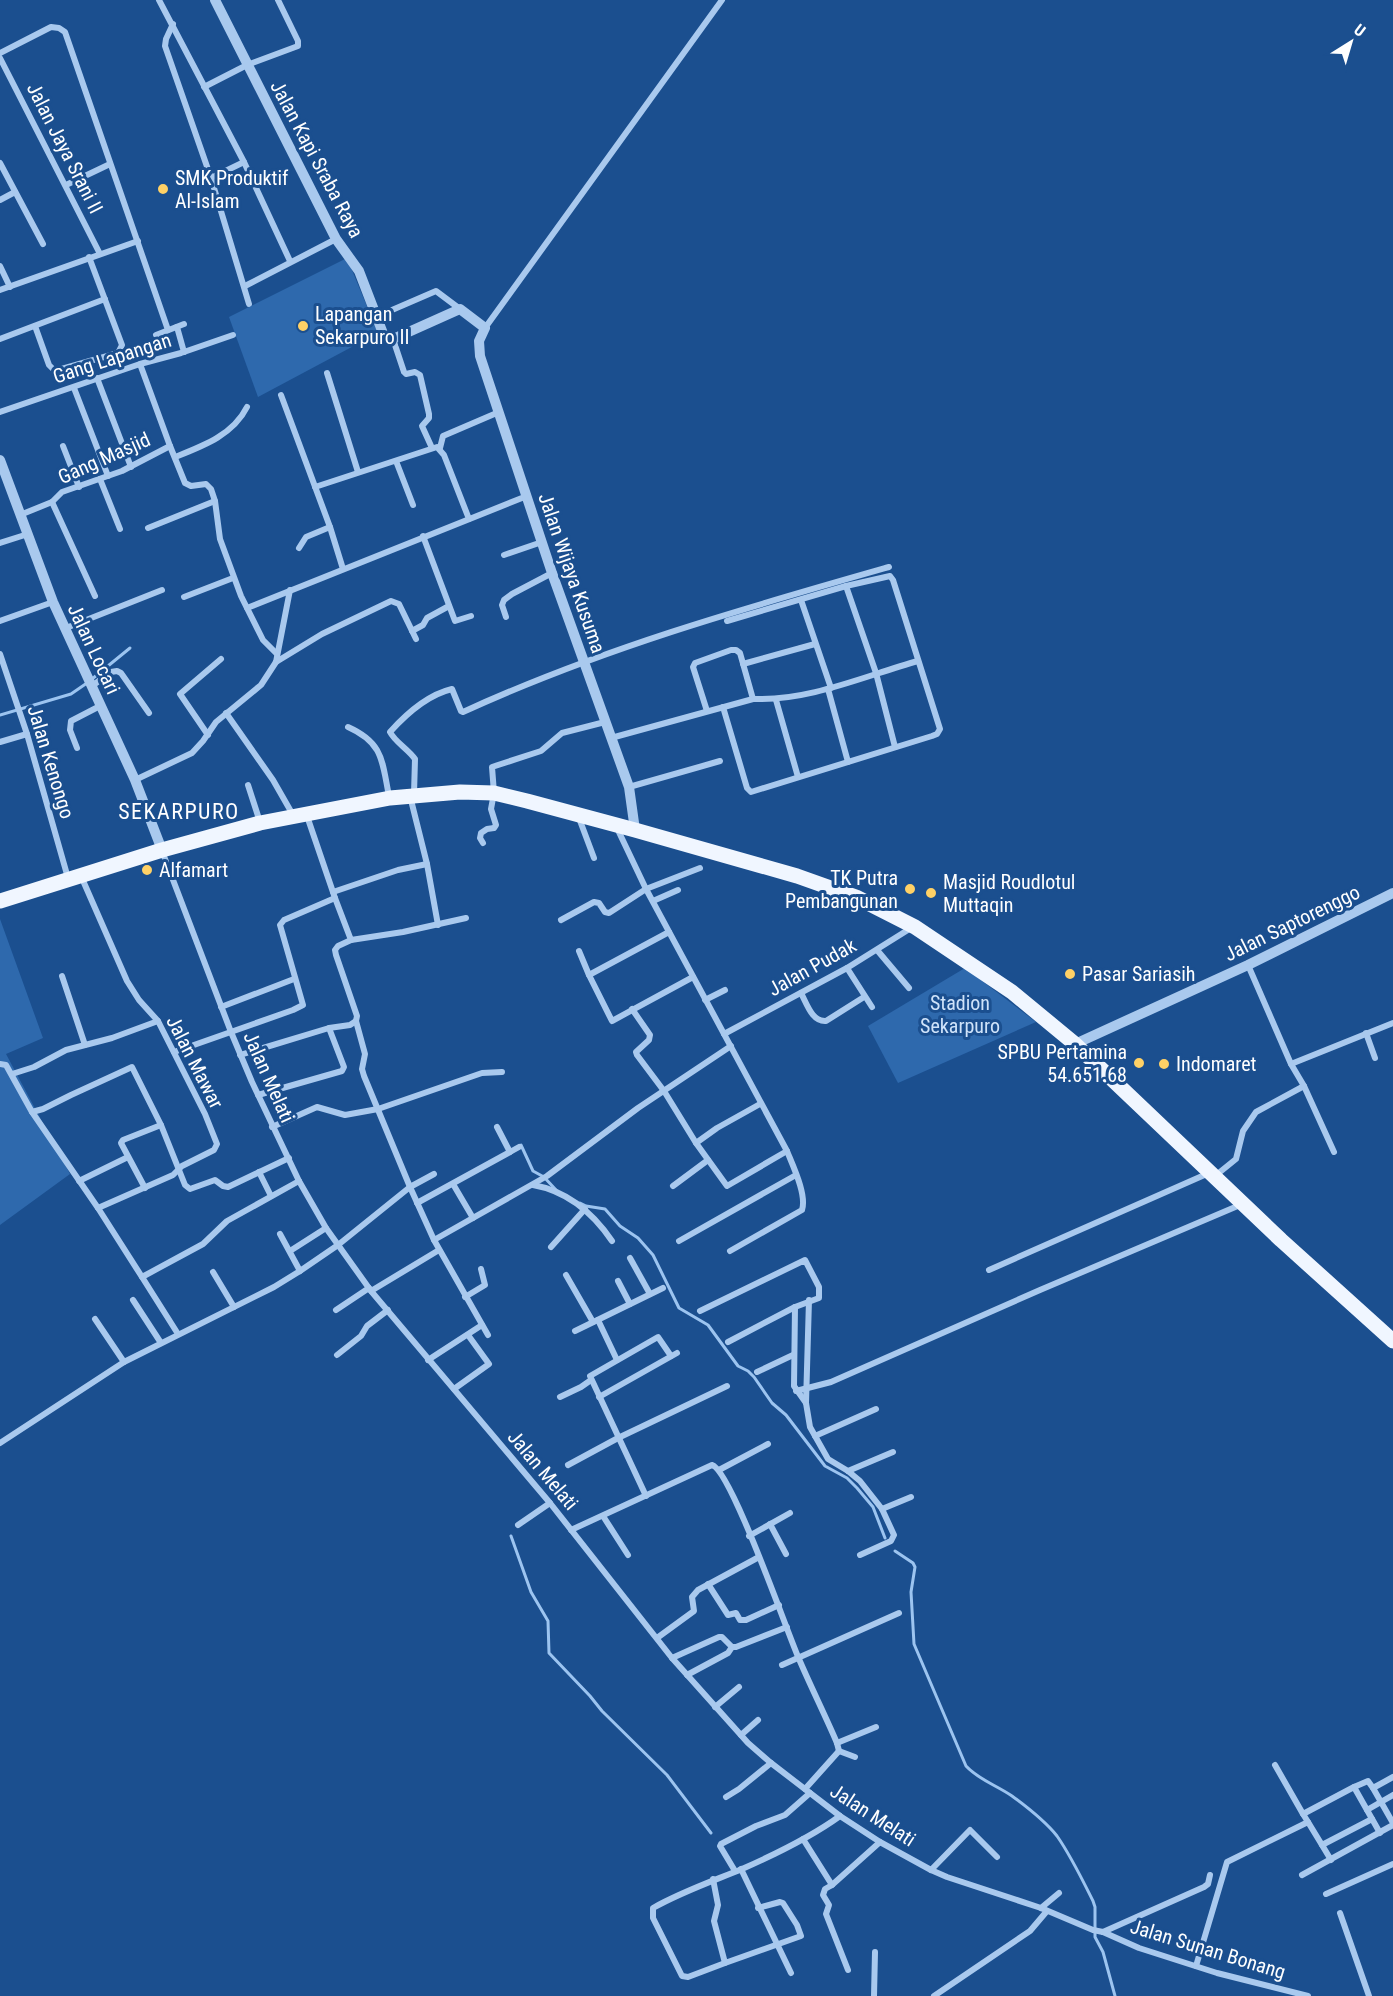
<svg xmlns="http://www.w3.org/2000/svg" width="1393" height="1996" font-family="'Roboto Condensed',sans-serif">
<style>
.green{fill:#2e69ad}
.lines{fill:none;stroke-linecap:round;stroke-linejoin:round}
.stream{stroke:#9cc4f0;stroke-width:3}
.minor{stroke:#a9c9ee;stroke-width:6}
.tertiary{stroke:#a9c9ee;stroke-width:10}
.primary{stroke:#f0f6ff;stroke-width:15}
.poi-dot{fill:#ffd166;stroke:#1b4f8f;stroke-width:2}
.labels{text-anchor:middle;stroke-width:6;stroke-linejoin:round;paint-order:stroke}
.street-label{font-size:20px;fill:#fff;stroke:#1b4f8f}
.poi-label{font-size:20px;fill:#fff;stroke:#1b4f8f;text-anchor:start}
.park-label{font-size:20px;fill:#cfe3fa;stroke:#1b4f8f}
.quarter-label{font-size:22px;letter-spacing:1.5px;fill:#fff;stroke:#1b4f8f}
</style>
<rect width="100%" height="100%" fill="#1b4f8f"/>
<g class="green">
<polygon points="347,258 378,333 258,397 229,317"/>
<polygon points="0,919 43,1038 6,1054 70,1174 0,1225"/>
<polygon points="965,968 1036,1022 898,1083 868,1026"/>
</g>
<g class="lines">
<g class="stream">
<polyline points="92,679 130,648"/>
<polyline points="0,715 71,694 87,683"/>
<polyline points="521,1145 533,1171 544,1177 556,1190"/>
<polyline points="580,1203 586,1206 605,1209 620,1226 638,1238 653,1255 679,1308 708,1325 738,1366 748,1371 754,1377 772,1403 786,1415 825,1466 847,1478 857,1488 873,1507 885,1538"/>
<polyline points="511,1536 531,1592 548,1621 549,1653 590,1696 602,1711 667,1775 711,1833"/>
<path d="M895,1551L913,1563L915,1567L911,1592L914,1644L966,1766C979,1780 996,1785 1012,1796C1027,1807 1045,1821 1057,1836C1071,1856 1082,1879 1093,1901L1095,1907V1937L1103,1952L1115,1996"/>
</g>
<g class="minor">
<polyline points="159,0 244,162 290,261"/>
<polyline points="173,24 166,39 165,46 211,178 249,304"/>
<polyline points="0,53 51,27 59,28 65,32 168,330"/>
<polyline points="0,58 100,254"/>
<polyline points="204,87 247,65 298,46 298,41 278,0"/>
<polyline points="0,163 43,244"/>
<polyline points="211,178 244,162"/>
<polyline points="66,185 110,164"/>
<polyline points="0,200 15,192"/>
<polyline points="0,266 10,287"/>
<polyline points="245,286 336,239"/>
<polyline points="0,290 138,241"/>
<polyline points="392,310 436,291 460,309"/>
<polyline points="35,326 49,365 53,369 58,370 118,353 122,345 89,257"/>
<polyline points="177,327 184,352"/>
<polyline points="485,328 722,0"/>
<polyline points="156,335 184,324"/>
<polyline points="0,339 105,299"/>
<polyline points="393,339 404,372 406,374 415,372 420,375 429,414 429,418 422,426 432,448"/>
<polyline points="140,364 170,446 185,483 191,486 206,484 211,489 215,501 220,539 241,596 263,640 277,654"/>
<polyline points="327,373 358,472"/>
<polyline points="97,378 131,467"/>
<polyline points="74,388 108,476"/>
<polyline points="281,395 330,527 343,569"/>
<polyline points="0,412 140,364 181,353 233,335"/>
<polyline points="63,446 79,487"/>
<polyline points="440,448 443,436 499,412"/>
<path d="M175,457C203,446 233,435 247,407"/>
<polyline points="396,461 413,505"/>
<polyline points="100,479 120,529"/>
<polyline points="315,487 437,447 444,455 469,519"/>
<polyline points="52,502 95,596"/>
<polyline points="20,515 52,502 62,492 122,471 170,446"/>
<polyline points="148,528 215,501"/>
<polyline points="423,536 455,621 471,616"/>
<polyline points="0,543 28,534"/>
<polyline points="299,548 306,537 330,527"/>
<polyline points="504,555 542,542"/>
<polyline points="846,586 876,673 895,747"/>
<polyline points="184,597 233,578"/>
<polyline points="801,600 831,688"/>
<polyline points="247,608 527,496"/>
<polyline points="506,617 502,605 504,600 512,594 552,573"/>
<polyline points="0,621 53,602"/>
<polyline points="66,628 162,590"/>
<polyline points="412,631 423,625 427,618 449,606"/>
<polyline points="0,654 27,734 68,878"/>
<polyline points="276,662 322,634 391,601 399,604 416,639"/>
<polyline points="743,664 815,644"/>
<polyline points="92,686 111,672 117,671 121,673 149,713"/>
<polyline points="828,689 848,762"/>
<polyline points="776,700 798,777"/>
<polyline points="723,707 747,788 751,792 932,736 937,734 940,729 893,580 890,576 846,586 727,621"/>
<polyline points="707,711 693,667 695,663 731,650 736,650 740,653 753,699"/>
<polyline points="226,713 273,780 293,815"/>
<path d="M348,727C384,743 382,762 389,796"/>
<polyline points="208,735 180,694 221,659"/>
<path d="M611,738L753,699C810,701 864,676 918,661"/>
<polyline points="0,742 27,734"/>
<polyline points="77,748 70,730 71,721 100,706"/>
<polyline points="135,780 192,753 203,741 216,722 261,685 276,662 290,590"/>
<polyline points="248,785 260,822"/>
<polyline points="629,787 720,761"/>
<path d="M414,794L415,759C408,749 395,742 390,732C407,713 427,695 452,689L461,711L463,712C600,649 745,608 889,567"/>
<polyline points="410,796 427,864 438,925"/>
<polyline points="307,816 335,898 351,940"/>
<polyline points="579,818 594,858"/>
<path d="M617,828L646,889L787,1151C793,1166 807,1195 802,1210L730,1251"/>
<polyline points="483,843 480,838 481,833 487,829 494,828 496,825 491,809 494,793 492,767 541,751 562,733 605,722"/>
<polyline points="162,851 231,1032 252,1082 299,1181 326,1228 371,1291 550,1503 672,1658 748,1743 771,1763 840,1816 880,1842 931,1870 947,1877 1041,1908 1093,1930 1103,1932 1139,1948 1217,1973 1308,1996"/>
<polyline points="81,876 127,981 139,1000 158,1021 205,1114 217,1144 214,1150 182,1166 173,1175 98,1208 142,1277 203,1244 227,1221 299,1181"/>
<polyline points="333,892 398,870 427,864"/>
<polyline points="653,901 678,890"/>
<polyline points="561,920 594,902 599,903 605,912 609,913 646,889 700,868"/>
<polyline points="877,950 909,988"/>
<polyline points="579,951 589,975 612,1021 693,977"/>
<polyline points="1248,965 1291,1064 1304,1086 1334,1152"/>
<polyline points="847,968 872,1007"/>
<polyline points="589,975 669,932"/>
<polyline points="62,976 85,1045"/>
<path d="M801,993C807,1004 812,1022 826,1021L864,997"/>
<polyline points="705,1000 725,990"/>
<polyline points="221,1007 294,979"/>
<polyline points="632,1009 650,1035 649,1040 636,1052 637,1055 664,1091 696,1143 727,1186 787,1151"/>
<polyline points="356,1021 365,1054 362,1069 364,1076 410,1187 434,1174"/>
<polyline points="1366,1033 1375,1058"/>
<polyline points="724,1034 847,968 911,928"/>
<polyline points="174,1052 293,1010 303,1005 280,925 284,920 335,898"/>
<polyline points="240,1055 329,1028 350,1025 356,1021 357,1016 336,955 335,950 338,946 351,940 403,932 466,918"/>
<polyline points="0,1064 6,1065 32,1112 43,1109 71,1095 132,1067 161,1125 185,1185 190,1189 215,1180 223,1186 228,1187 289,1158"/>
<polyline points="1291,1064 1393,1023"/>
<polyline points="12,1074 34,1067 66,1050 112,1038 158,1021"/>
<polyline points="258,1095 342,1071 344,1067 329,1028"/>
<polyline points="32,1112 98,1208"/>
<polyline points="272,1127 317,1107 345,1115 378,1109 482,1073 502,1072"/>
<polyline points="696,1143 717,1128 760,1104"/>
<polyline points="510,1152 519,1147"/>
<polyline points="259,1172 271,1196"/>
<polyline points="1215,1176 1236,1159 1243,1131 1256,1112 1304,1086"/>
<polyline points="79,1181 128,1157"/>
<polyline points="453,1184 473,1218"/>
<path d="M533,1185C567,1191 593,1213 612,1241"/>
<polyline points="673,1186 708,1160"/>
<polyline points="145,1188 121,1143 123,1140 161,1125"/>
<polyline points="417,1203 510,1152 497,1127"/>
<polyline points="280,1234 300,1271"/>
<polyline points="434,1240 488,1335"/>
<polyline points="679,1241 796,1175"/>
<polyline points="551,1247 585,1209"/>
<polyline points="290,1251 326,1228"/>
<polyline points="630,1258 650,1294"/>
<polyline points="989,1270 1209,1173"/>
<polyline points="213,1272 234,1307"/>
<polyline points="566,1275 593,1322"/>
<polyline points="142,1277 178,1334"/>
<polyline points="618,1281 630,1304"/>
<polyline points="371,1291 439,1250"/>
<polyline points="465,1297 485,1285 481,1269"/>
<polyline points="133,1300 161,1343"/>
<polyline points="809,1300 806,1403 810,1427 828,1459 848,1471 860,1481 882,1509 894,1535 891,1541 860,1555"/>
<polyline points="795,1307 794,1386 806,1403"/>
<polyline points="336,1310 369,1288"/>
<polyline points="700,1311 805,1260 819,1287 819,1298 795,1307 728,1342"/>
<polyline points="95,1319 124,1362"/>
<polyline points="598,1320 617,1360"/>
<polyline points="575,1331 663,1288"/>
<polyline points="337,1355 361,1336 367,1326 388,1310"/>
<polyline points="428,1360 482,1325"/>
<polyline points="757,1372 793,1355"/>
<polyline points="454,1389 489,1364 468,1335"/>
<polyline points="796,1391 831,1382 1040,1290 1240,1205"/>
<polyline points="560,1397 581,1387 591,1380"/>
<polyline points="599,1397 677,1353"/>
<polyline points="815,1436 876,1409"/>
<polyline points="0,1443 124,1362 274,1287 300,1271 338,1245 410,1187 434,1240 547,1176 638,1108 731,1046"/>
<polyline points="568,1465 618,1438 727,1386"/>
<polyline points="719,1470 768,1444"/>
<polyline points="848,1471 893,1452"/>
<polyline points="646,1496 590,1376 658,1337 671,1356"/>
<polyline points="882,1509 911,1497"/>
<polyline points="603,1516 628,1555"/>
<polyline points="770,1524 786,1554"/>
<polyline points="518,1525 550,1503"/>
<path d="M571,1530L712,1465C731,1470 787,1632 799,1659C811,1687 825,1715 837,1743L839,1751"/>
<polyline points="749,1536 790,1513"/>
<polyline points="708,1584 728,1615 736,1613 740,1620 746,1620 779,1605"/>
<polyline points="657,1638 694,1611 692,1597 698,1590 759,1557"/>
<polyline points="672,1658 719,1637 722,1637 732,1647 736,1647 787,1627"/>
<polyline points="782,1665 899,1613"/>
<polyline points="687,1675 728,1653 732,1647"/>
<polyline points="715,1707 739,1687"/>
<polyline points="741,1735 758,1720"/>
<polyline points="837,1743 876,1727"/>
<polyline points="839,1751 855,1757"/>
<polyline points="1275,1765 1303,1814"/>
<polyline points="1354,1787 1368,1781 1373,1788 1393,1777"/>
<polyline points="1373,1788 1393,1823"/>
<polyline points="805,1789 839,1751"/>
<polyline points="726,1797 739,1789 771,1763"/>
<polyline points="1367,1810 1393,1795"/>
<polyline points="1308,1822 1303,1814 1354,1787 1380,1833"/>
<polyline points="803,1839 832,1885 825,1889 823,1895 829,1905 826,1914 848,1970"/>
<polyline points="1322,1845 1331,1860"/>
<polyline points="741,1869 791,1973"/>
<polyline points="931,1870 970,1830 997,1857"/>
<polyline points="735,1871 720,1846 721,1844 756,1826 785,1815 810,1793"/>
<polyline points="1302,1875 1393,1825"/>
<polyline points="713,1879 718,1905 714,1921 725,1963 801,1936 797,1925 783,1903 780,1902 758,1908"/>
<polyline points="832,1885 880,1842"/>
<polyline points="1326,1894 1393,1864"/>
<polyline points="1041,1908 1059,1893"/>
<polyline points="1340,1913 1369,1996"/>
<polyline points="1103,1932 1204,1887 1208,1884 1210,1875"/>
<path d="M725,1963L688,1977L682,1976L653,1918V1908C681,1892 713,1881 742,1869C776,1854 811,1837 840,1816"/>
<polyline points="1196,1966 1227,1862 1308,1822 1322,1845 1372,1819"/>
<polyline points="874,1996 875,1952"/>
<polyline points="934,1996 1030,1931 1047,1911"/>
</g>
<g class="tertiary">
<polyline points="215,0 336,239 359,271 384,336 393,339 460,309 485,328 479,341 480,356 552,573 629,787 635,830"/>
<polyline points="0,460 53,602 135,780 162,850"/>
<polyline points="1075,1044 1248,965 1393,893"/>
</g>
<polyline class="primary" points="0,901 162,850 260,823 390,798 460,792 494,793 527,801 635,830 797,876 856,897 915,927 1012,992 1075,1044 1281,1240 1393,1341"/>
</g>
<g class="poi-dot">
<circle cx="163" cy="189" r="6"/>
<circle cx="303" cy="326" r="6"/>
<circle cx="147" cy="870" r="6"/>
<circle cx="910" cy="889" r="6"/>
<circle cx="931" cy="893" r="6"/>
<circle cx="1070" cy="974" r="6"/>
<circle cx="1139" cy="1063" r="6"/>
<circle cx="1164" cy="1064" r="6"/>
</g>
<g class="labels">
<g class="street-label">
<text transform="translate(65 148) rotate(63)" y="7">Jalan Jaya Srani II</text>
<text transform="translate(317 159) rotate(62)" y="7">Jalan Kapi Sraba Raya</text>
<text transform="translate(112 358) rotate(-18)" y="7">Gang Lapangan</text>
<text transform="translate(104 458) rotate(-24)" y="7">Gang Masjid</text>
<text transform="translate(572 573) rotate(71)" y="7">Jalan Wijaya Kusuma</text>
<text transform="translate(94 649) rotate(65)" y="7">Jalan Locari</text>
<text transform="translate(51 762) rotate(73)" y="7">Jalan Kenongo</text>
<text transform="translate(1292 923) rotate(-26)" y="7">Jalan Saptorenggo</text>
<text transform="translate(812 967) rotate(-29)" y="7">Jalan Pudak</text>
<text transform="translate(195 1062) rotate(63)" y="7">Jalan Mawar</text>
<text transform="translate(269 1077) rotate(66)" y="7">Jalan Melati</text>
<text transform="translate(543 1470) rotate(50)" y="7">Jalan Melati</text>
<text transform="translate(873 1815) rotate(33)" y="7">Jalan Melati</text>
<text transform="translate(1208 1949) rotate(17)" y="7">Jalan Sunan Bonang</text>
</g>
<g class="poi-label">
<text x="175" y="185">SMK Produktif<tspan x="175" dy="23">Al-Islam</tspan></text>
<text x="315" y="321">Lapangan<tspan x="315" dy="23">Sekarpuro II</tspan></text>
<text x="159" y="877">Alfamart</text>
<text x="898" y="885" text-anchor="end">TK Putra<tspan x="898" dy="23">Pembangunan</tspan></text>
<text x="943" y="889">Masjid Roudlotul<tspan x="943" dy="23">Muttaqin</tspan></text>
<text x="1082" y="981">Pasar Sariasih</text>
<text x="1127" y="1059" text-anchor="end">SPBU Pertamina<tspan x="1127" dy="23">54.651.68</tspan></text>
<text x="1176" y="1071">Indomaret</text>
</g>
<g class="park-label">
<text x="960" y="1010">Stadion<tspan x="960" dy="23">Sekarpuro</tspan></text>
</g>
<g class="quarter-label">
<text x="179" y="819">SEKARPURO</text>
</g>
</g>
<g transform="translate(1351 42) rotate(37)" stroke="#1b4f8f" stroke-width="4.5" paint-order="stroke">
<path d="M0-4.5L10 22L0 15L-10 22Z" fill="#ffffff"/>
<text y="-9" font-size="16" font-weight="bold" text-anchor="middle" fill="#ffffff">U</text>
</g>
</svg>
